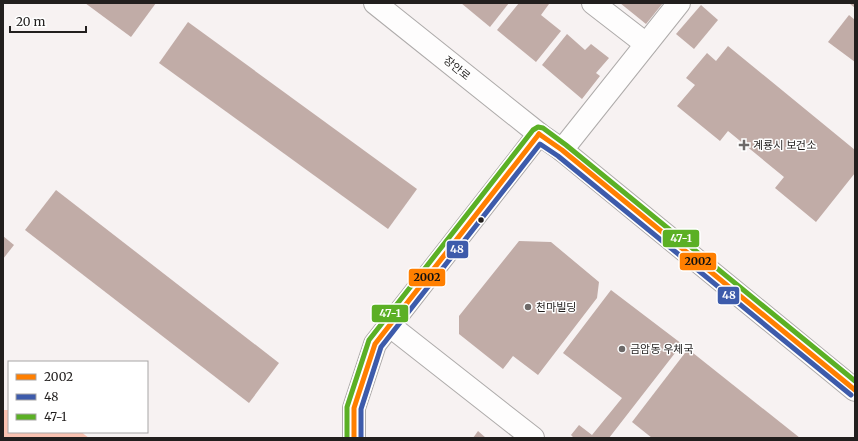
<svg xmlns="http://www.w3.org/2000/svg" width="858" height="441" font-family="Merriweather,'Noto Sans KR',serif">
<style>
.forest{fill:#fac2b1}
.building{fill:#c1aca7}
.lines{fill:none;stroke-linecap:round;stroke-linejoin:round}
.minor-casing{stroke:#aeabaa;stroke-width:24}
.minor{stroke:#fefdfd;stroke-width:22}
.bus-1-casing{stroke:#fff;stroke-width:8}
.bus-2-casing{stroke:#fff;stroke-width:8}
.bus-3-casing{stroke:#fff;stroke-width:8}
.bus-1{stroke:#ff7f00;stroke-width:5}
.bus-2{stroke:#3d5bab;stroke-width:5}
.bus-3{stroke:#5bb025;stroke-width:5}
.poi-dot{fill:#6d6968;stroke:#fff;stroke-width:1.5}
.bus-dot{fill:#221f1e;stroke:#fff;stroke-width:1.5}
.labels{text-anchor:middle;stroke-width:3;stroke-linejoin:round;paint-order:stroke}
.street-label{font-size:11px;fill:#221f1e;stroke:#fff}
.poi-label{font-size:11px;fill:#221f1e;stroke:#fff;text-anchor:start}
.line-badge{stroke:#fff;stroke-width:1.5}
.badge-label{font-size:11px;text-anchor:middle;font-weight:bold;fill:#fff}
.pale-badge-label{font-size:11px;text-anchor:middle;font-weight:bold;fill:#111}
</style>
<rect width="100%" height="100%" fill="#f7f2f2"/>
<polygon class="forest" points="3,410 9,410 9,432 81,432 89,438 3,438"/>
<g class="building">
<polygon points="85,3 156,3 131,37"/>
<polygon points="461,3 509,3 490,27"/>
<polygon points="519,3 548,3 549,4 541,15 561,31 536,62 497,30"/>
<polygon points="620,3 663,3 646,24"/>
<polygon points="849,3 855,3 855,8"/>
<polygon points="701,5 718,20 694,49 676,34"/>
<polygon points="849,15 855,20 855,62 828,42"/>
<polygon points="188,22 417,189 388,229 159,63"/>
<polygon points="567,34 585,50 591,44 609,58 596,73 600,76 582,99 542,65"/>
<polygon points="728,46 855,150 855,173 816,222 775,188 784,177 728,131 720,141 677,106 695,85 686,78 707,53 716,61"/>
<polygon points="56,190 279,363 249,403 25,230"/>
<polygon points="3,236 14,245 3,259"/>
<polygon points="519,241 551,242 599,282 597,298 538,375 513,356 503,369 459,334 459,316"/>
<polygon points="611,290 682,344 609,438 574,438 571,435 579,425 592,435 622,398 563,353"/>
<polygon points="688,349 800,438 652,438 632,422"/>
<polygon points="478,431 486,438 473,438"/>
</g>
<g class="lines">
<defs>
<g id="minor">
<polyline points="375,3 539,134 562,150 855,390"/>
<polyline points="593,3 646,44"/>
<polyline points="562,150 679,3"/>
<polyline points="389,325 533,438"/>
<polyline points="354,438 354,408 375,344 539,134"/>
</g>
</defs>
<use href="#minor" class="minor-casing"/>
<use href="#minor" class="minor"/>
<defs>
<g id="bus-1">
<polyline points="539,134 562,150 855,390"/>
<polyline points="354,438 354,408 375,344 539,134"/>
</g>
<polyline id="bus-2" points="361,438 361,409 381,347 540,144 558,156 851,395"/>
<polyline id="bus-3" points="347,438 347,407 369,340 533,130 538,127 543,128 566,145 855,381"/>
</defs>
<use href="#bus-1" class="bus-1-casing"/>
<use href="#bus-2" class="bus-2-casing"/>
<use href="#bus-3" class="bus-3-casing"/>
<use href="#bus-1" class="bus-1"/>
<use href="#bus-2" class="bus-2"/>
<use href="#bus-3" class="bus-3"/>
</g>
<g class="poi-dot">
<path d="M742 139h4v4h4v4h-4v4h-4v-4h-4v-4h4z"/>
<circle cx="528" cy="307" r="4"/>
<circle cx="622" cy="349" r="4"/>
</g>
<circle class="bus-dot" cx="481" cy="220" r="3.5"/>
<g class="labels">
<g class="street-label">
<text transform="translate(457 68) rotate(39)" y="4">장안로</text>
</g>
<g class="poi-label">
<text x="753" y="149">계룡시 보건소</text>
<text x="536" y="311">천마빌딩</text>
<text x="630" y="353">금암동 우체국</text>
</g>
</g>
<g class="line-badge">
<rect x="662" y="229" width="38" height="19" rx="4" fill="#5bb025"/>
<rect x="446" y="240" width="23" height="19" rx="4" fill="#3d5bab"/>
<rect x="679" y="252" width="38" height="19" rx="4" fill="#ff7f00"/>
<rect x="408" y="268" width="38" height="19" rx="4" fill="#ff7f00"/>
<rect x="717" y="286" width="23" height="19" rx="4" fill="#3d5bab"/>
<rect x="371" y="304" width="38" height="19" rx="4" fill="#5bb025"/>
</g>
<g class="badge-label">
<text x="681" y="242">47-1</text>
<text x="457" y="253">48</text>
<text x="729" y="299">48</text>
<text x="390" y="317">47-1</text>
</g>
<g class="pale-badge-label">
<text x="698" y="265">2002</text>
<text x="427" y="281">2002</text>
</g>
<rect width="858" height="441" fill="none" stroke="#221f1e" stroke-width="8"/>
<rect x="8" y="361" width="140" height="72" fill="#ffffff" stroke="#a7a5a5"/>
<rect x="16" y="374" width="20" height="6" fill="#ff7f00" stroke="#a7a5a5"/>
<text x="44" y="381" font-size="12" fill="#221f1e">2002</text>
<rect x="16" y="394" width="20" height="6" fill="#3d5bab" stroke="#a7a5a5"/>
<text x="44" y="401" font-size="12" fill="#221f1e">48</text>
<rect x="16" y="414" width="20" height="6" fill="#5bb025" stroke="#a7a5a5"/>
<text x="44" y="421" font-size="12" fill="#221f1e">47-1</text>
<path d="M10 26v6h76v-6" fill="none" stroke="#221f1e" stroke-width="2"/>
<text x="16" y="26" font-size="12" fill="#221f1e" stroke="#ffffff" stroke-width="3" paint-order="stroke">20 m</text>
</svg>
